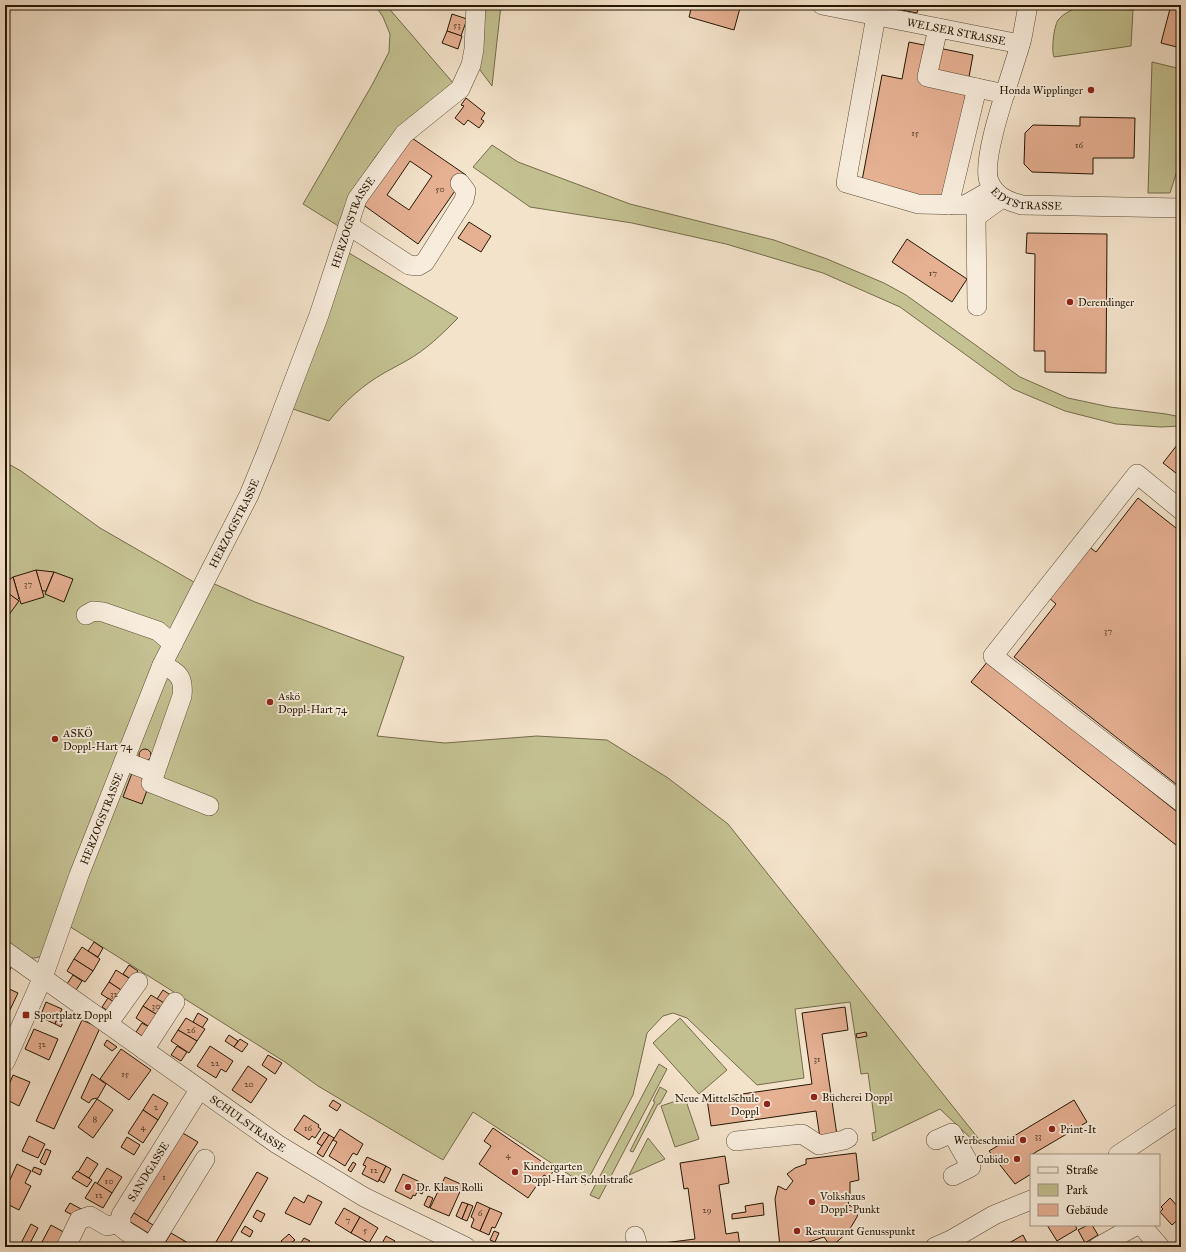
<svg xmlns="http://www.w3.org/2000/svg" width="1186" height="1252" font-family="'IM FELL Great Primer',serif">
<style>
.green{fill:#c4c192;stroke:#746c4a}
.building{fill:#e6b093;stroke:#251703;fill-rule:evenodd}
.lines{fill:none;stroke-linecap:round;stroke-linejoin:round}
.minor-casing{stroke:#594a35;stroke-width:20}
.minor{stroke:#f8eddd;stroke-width:19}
.poi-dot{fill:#8f2418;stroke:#f8eddd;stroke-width:1.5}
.labels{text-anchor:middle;stroke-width:3.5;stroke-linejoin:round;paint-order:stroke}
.number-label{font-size:9px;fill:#553d27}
.street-label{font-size:11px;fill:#251703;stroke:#f8eddd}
.poi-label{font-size:11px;fill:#251703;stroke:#f8eddd;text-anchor:start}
</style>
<rect width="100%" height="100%" fill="#f4e3cb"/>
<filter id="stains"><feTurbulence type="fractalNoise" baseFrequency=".005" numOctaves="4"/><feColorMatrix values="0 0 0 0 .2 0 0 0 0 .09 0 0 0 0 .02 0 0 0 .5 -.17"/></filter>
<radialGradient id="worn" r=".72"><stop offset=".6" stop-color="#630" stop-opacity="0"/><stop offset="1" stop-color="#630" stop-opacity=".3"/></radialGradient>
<g class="green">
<polygon points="375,5 386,5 454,84 396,132 376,156 358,183 340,227 303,204 372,85 389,52 390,34 383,17"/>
<polygon points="480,5 501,5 492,86 477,66"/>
<path d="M1076,8L1133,10L1131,46L1054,57C1051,51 1054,23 1059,19C1063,14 1070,11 1076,8Z"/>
<polygon points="1152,62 1181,69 1181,167 1176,174 1170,193 1148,193"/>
<polygon points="492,145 518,162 630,204 774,240 827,259 884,283 906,295 1020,377 1068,398 1110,407 1166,414 1181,417 1181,426 1161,427 1116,424 1065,411 1013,389 900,307 823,273 726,244 632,223 530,207 473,167"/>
<path d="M344,250L458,318C442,334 426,350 406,361C399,365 391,369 384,373C363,385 344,402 329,421L290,408Z"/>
<path d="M5,462L21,471L100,528L199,585L127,764L210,582L255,602L404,657L377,736L445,743L537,736L607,740L668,778L728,824L982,1143L978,1145L940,1109L873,1141L872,1133L876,1132L868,1073L861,1074L850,1002L795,1009L804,1078L757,1085L687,1018L673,1013L663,1016L647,1033L633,1095L585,1185L473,1112L443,1160L318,1086L285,1062L69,926L41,956C27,963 17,951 5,943Z"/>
<polygon points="680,1018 727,1070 699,1094 653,1043"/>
<polygon points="659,1064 667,1069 599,1199 590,1195"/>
<polygon points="660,1087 667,1091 660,1104 658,1104 633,1152 630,1151 655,1102 653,1101"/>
<polygon points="685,1098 699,1139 675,1147 661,1106"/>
<polygon points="648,1138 665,1159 629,1175"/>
</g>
<g class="building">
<polygon points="692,5 728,5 740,8 734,30 689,17"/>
<polygon points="877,5 919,5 917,13"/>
<polygon points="1171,5 1181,5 1181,48 1161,43"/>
<polygon points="452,14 467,19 461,36 447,31"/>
<polygon points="447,31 462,36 458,49 442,43"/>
<polygon points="909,42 973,55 946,202 861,186 882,75 902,79"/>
<polygon points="466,98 485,113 481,119 484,121 479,128 468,120 464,125 455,118 464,106 461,105"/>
<polygon points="1080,117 1135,118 1134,158 1093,158 1093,174 1032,172 1024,164 1025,133 1033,125 1080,126"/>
<path d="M409,136L466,175L418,244L362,204ZM410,161L432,176L409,210L387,195Z"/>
<polygon points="469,222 491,236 481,252 458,238"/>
<polygon points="1027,233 1107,234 1106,373 1045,372 1045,351 1034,351 1035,254 1026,253"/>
<polygon points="907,239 967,279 952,302 892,262"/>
<polygon points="1181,440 1181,477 1163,463"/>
<polygon points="1138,498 1181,532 1181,788 1014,657 1056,604 1047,596 1088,546 1096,552"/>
<polygon points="36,570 54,572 46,591 42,591"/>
<polygon points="36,570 44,597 21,604 13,577"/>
<polygon points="54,572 73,579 64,602 45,594"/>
<polygon points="13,577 19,598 17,600 5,591 5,583"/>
<polygon points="5,591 19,601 5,620"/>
<polygon points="988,661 1181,815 1181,849 971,682"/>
<circle cx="145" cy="755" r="6"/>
<polygon points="132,773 147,778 149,785 142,804 123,797"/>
<polygon points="94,942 103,948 98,957 88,951"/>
<polygon points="82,947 100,959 93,971 74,959"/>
<polygon points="74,959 93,971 85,982 67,971"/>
<polygon points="5,962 12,966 5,979"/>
<polygon points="129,965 138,971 132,980 123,974"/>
<polygon points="116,970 135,982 127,994 109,982"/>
<polygon points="73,975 82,981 76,990 67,984"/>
<polygon points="109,982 127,994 120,1006 101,994"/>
<polygon points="5,987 18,993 9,1012 5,1010"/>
<polygon points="163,990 172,996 167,1005 157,999"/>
<polygon points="151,995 169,1006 162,1018 143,1006"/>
<polygon points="108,998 117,1004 111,1013 102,1007"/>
<polygon points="46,1002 62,1009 55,1024 40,1017"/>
<polygon points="143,1006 162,1018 154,1030 136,1018"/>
<polygon points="845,1007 848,1030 822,1034 837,1135 820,1138 816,1111 711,1126 707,1099 812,1084 802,1013"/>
<polygon points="198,1013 208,1019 202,1028 193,1022"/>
<polygon points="59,1014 65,1017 61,1027 55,1024"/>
<polygon points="186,1018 205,1029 197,1041 178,1030"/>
<polygon points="82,1020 100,1028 54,1129 36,1121"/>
<polygon points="142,1023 151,1028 145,1038 136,1032"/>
<polygon points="34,1029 58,1039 49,1060 25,1049"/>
<polygon points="178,1030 197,1041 189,1053 171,1041"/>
<polygon points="866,1032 867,1036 857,1038 856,1034"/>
<polygon points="229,1035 238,1041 234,1047 225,1041"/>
<polygon points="240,1039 248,1044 242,1052 234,1047"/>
<polygon points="107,1040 117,1047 112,1051 104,1045"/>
<polygon points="177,1046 187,1052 181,1061 171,1055"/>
<polygon points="210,1046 233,1061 226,1072 221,1069 216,1078 197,1066"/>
<polygon points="121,1049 151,1070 129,1100 100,1079"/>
<polygon points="268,1055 282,1063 275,1074 262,1065"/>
<polygon points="248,1066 267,1079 251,1103 232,1090"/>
<polygon points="92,1074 106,1084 98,1098 92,1099 89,1103 81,1098"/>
<polygon points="13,1075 30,1082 19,1106 5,1099 5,1094"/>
<polygon points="153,1094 168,1103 158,1120 143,1110"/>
<polygon points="97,1099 113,1110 93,1138 78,1127"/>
<polygon points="333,1100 341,1105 337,1111 329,1106"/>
<polygon points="1074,1100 1087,1122 1031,1155 1031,1174 1015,1184 989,1151"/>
<polygon points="143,1110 158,1120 143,1143 128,1133"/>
<polygon points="304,1115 319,1125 318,1127 321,1129 315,1138 312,1136 309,1140 294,1130"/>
<polygon points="493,1128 554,1170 549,1178 544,1175 528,1198 479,1164 491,1146 484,1141"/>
<polygon points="340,1129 363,1144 357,1155 353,1153 345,1166 329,1156 337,1142 333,1140"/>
<polygon points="181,1132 198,1142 147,1222 131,1211"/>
<polygon points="324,1132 329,1135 322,1146 317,1143"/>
<polygon points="329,1135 334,1138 323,1157 317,1153"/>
<polygon points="29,1136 45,1144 38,1158 22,1151"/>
<polygon points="127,1137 140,1145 134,1155 121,1147"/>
<polygon points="46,1149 51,1151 45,1165 40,1162"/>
<polygon points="856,1153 859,1180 850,1182 850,1197 848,1205 859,1209 857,1217 848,1232 831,1247 824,1237 803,1244 803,1247 780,1247 775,1199 778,1186 786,1190 793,1181 787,1174 795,1168 806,1164 806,1159"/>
<polygon points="725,1156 729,1183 719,1185 726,1234 738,1232 740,1247 648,1247 648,1245 695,1239 688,1188 684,1189 680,1163"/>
<polygon points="87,1157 98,1164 89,1178 78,1172"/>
<polygon points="367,1157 386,1166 378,1182 362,1174 366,1166 363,1165"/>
<polygon points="353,1162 356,1164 351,1172 348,1170"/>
<polygon points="17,1164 31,1171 25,1183 31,1186 19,1210 5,1203 5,1183 8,1184"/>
<polygon points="386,1166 391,1169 384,1183 379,1180"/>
<polygon points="34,1167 42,1170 40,1175 32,1171"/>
<polygon points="107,1168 122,1177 112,1193 97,1184"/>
<polygon points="77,1171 92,1180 87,1187 72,1178"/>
<polygon points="257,1172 268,1178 228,1247 213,1247"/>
<polygon points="403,1174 422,1183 415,1196 413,1195 411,1199 395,1191"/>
<polygon points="445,1177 463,1185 449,1216 430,1208"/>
<polygon points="95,1182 112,1193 103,1208 85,1198"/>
<polygon points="422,1183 426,1185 422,1194 418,1192"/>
<polygon points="308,1195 322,1202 310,1225 285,1213 294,1197 304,1203"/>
<polygon points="428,1196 433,1198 429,1208 424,1205"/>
<polygon points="1170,1198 1181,1210 1181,1217 1172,1225 1160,1212 1163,1209 1161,1207"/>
<polygon points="462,1202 468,1204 462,1219 456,1216"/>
<polygon points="477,1202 490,1208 480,1231 471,1227 474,1219 471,1217"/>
<polygon points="70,1203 83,1210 78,1218 65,1211"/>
<polygon points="763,1203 764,1215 732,1219 732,1214 746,1212 745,1206"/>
<polygon points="468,1204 473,1206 467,1221 462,1219"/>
<polygon points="344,1208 360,1217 351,1233 335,1223"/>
<polygon points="490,1208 502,1213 495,1228 492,1227 489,1235 480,1231"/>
<polygon points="257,1210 265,1214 261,1222 253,1217"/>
<polygon points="134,1213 153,1225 148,1233 129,1221"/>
<polygon points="360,1217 378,1228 369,1243 351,1233"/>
<polygon points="31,1224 38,1228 28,1247 19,1247"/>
<polygon points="51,1225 69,1235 62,1247 53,1247 42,1242"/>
<polygon points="1047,1225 1075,1225 1077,1229 1057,1241"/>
<polygon points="1088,1225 1092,1225 1098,1235 1085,1243 1078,1230"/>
<polygon points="245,1226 253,1231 250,1237 241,1232"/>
<polygon points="494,1231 499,1233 495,1242 490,1240"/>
<polygon points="171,1233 195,1247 171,1247 165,1243"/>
<polygon points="289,1234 295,1240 292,1242 294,1244 291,1247 287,1247 281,1241"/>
<polygon points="1023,1235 1029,1247 1002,1247"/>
<polygon points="386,1236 395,1241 391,1247 380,1247"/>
<polygon points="304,1238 310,1241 307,1247 298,1247"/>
</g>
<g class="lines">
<defs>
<g id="minor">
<path id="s1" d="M822,5L1020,44"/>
<path id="s2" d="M1028,5C1026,16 1024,27 1022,38C1015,66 980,157 989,181C995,196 1007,201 1022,205L1181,208"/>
<polyline points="876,16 846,183 918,204 965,205 993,189"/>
<polyline points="938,28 927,77 977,88"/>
<polyline points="949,205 977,88 1005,94"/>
<polyline points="348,225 409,265 418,266 425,262 464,200 466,191 460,183"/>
<polyline points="977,306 976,217 1002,198"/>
<polyline points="1181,510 1137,474 993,656 1181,802"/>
<polyline points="86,615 93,611 103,612 158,631 173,644"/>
<polyline points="124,761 155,773 151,783 209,806"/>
<path d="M155,773L182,696C184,678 179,672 162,665"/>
<path id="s3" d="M5,951L277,1144L364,1197L466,1247"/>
<polyline points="108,1024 138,982"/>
<polyline points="144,1050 175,1002"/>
<path id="s4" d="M5,1062L43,977L79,875L162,665L249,495L267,451L319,315L357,199L404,134L460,89L471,65L474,49L476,5"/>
<polyline points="936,1140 952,1133 971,1167 953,1176"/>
<polyline points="736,1141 802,1134 819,1145 844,1140 848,1138"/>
<polyline points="1118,1155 1181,1113"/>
<polyline points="1141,1225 1160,1247"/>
<polyline points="635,1236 638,1247"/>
<polyline points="147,1246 155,1240 205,1159"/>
<polyline points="66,1247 79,1220 90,1216 107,1226 120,1223"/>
<path id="s5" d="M148,1247C141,1238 129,1235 121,1227V1215L199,1090"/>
<polyline points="935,1247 951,1240 994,1215 1031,1200"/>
<polyline points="1098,1247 1137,1225"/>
</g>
</defs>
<use href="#minor" class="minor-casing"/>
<use href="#minor" class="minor"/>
</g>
<g class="poi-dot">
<circle cx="1091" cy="90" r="4"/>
<circle cx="1070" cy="302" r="4"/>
<circle cx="270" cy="702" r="4"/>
<circle cx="55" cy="739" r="4"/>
<rect x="22" y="1011" width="8" height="8" rx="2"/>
<circle cx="814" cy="1097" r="4"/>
<circle cx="767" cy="1104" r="4"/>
<circle cx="1052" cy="1129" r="4"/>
<circle cx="1023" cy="1140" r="4"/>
<circle cx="1017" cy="1159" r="4"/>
<circle cx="515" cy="1172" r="4"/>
<circle cx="408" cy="1187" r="4"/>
<circle cx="812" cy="1202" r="4"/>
<circle cx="797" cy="1231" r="4"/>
</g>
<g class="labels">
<g class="number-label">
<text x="457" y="28">53</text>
<text x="915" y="136">15</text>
<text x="1079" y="148">16</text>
<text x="440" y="192">50</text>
<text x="933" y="276">17</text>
<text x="28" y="587">37</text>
<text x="1108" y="634">37</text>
<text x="114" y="997">32</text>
<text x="156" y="1009">30</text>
<text x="191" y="1033">26</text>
<text x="42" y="1047">32</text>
<text x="817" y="1062">31</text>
<text x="215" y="1066">22</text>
<text x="125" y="1077">15</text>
<text x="249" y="1087">20</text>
<text x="156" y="1110">2</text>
<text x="95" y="1122">8</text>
<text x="143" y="1130">4</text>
<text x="308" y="1131">16</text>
<text x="1038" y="1139">33</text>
<text x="508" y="1158">4</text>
<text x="374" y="1173">12</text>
<text x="164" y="1180">1</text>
<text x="109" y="1184">10</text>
<text x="99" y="1198">12</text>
<text x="707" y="1213">29</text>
<text x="480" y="1216">6</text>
<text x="348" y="1223">7</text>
<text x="365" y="1233">5</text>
</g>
<g class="street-label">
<text dy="4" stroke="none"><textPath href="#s1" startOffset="137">WELSER STRASSE</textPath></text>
<text dy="4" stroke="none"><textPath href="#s2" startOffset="227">EDTSTRASSE</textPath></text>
<text dy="4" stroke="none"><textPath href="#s4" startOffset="910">HERZOGSTRASSE</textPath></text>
<text dy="4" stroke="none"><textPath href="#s4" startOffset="586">HERZOGSTRASSE</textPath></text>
<text dy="4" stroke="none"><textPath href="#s4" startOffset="262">HERZOGSTRASSE</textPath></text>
<text dy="4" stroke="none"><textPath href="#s3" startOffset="298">SCHULSTRASSE</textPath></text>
<text dy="4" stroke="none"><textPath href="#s5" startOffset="97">SANDGASSE</textPath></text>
</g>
<g class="poi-label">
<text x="1083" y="94" text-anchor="end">Honda Wipplinger</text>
<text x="1078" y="306">Derendinger</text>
<text x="278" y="700">Askö<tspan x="278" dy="13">Doppl-Hart 74</tspan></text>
<text x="63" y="737">ASKÖ<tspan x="63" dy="13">Doppl-Hart 74</tspan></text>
<text x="34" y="1019">Sportplatz Doppl</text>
<text x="822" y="1101">Bücherei Doppl</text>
<text x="759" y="1102" text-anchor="end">Neue Mittelschule<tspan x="759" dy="13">Doppl</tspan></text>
<text x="1060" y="1133">Print-It</text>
<text x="1015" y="1144" text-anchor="end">Werbeschmid</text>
<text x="1009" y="1163" text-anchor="end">Cubido</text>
<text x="523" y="1170">Kindergarten<tspan x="523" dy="13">Doppl-Hart Schulstraße</tspan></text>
<text x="416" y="1191">Dr. Klaus Rolli</text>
<text x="820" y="1200">Volkshaus<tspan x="820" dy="13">Doppl-Punkt</tspan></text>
<text x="805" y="1235">Restaurant Genusspunkt</text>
</g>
</g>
<rect width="1186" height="1252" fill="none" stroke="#f4e3cb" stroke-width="20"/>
<rect x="6" y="6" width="1174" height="1240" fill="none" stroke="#251703" stroke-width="2"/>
<rect x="10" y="10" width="1166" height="1232" fill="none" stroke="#251703"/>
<rect x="1030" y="1154" width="130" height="72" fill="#f8eddd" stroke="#a49786"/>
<rect x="1038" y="1167" width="20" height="6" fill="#f8eddd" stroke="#a49786"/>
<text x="1066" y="1174" font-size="12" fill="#251703">Straße</text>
<rect x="1038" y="1184" width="20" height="12" fill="#c4c192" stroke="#a49786"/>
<text x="1066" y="1194" font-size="12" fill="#251703">Park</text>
<rect x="1038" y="1204" width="20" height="12" fill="#e6b093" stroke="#a49786"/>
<text x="1066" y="1214" font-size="12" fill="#251703">Gebäude</text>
<rect width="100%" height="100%" filter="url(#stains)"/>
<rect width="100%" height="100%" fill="url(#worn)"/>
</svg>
